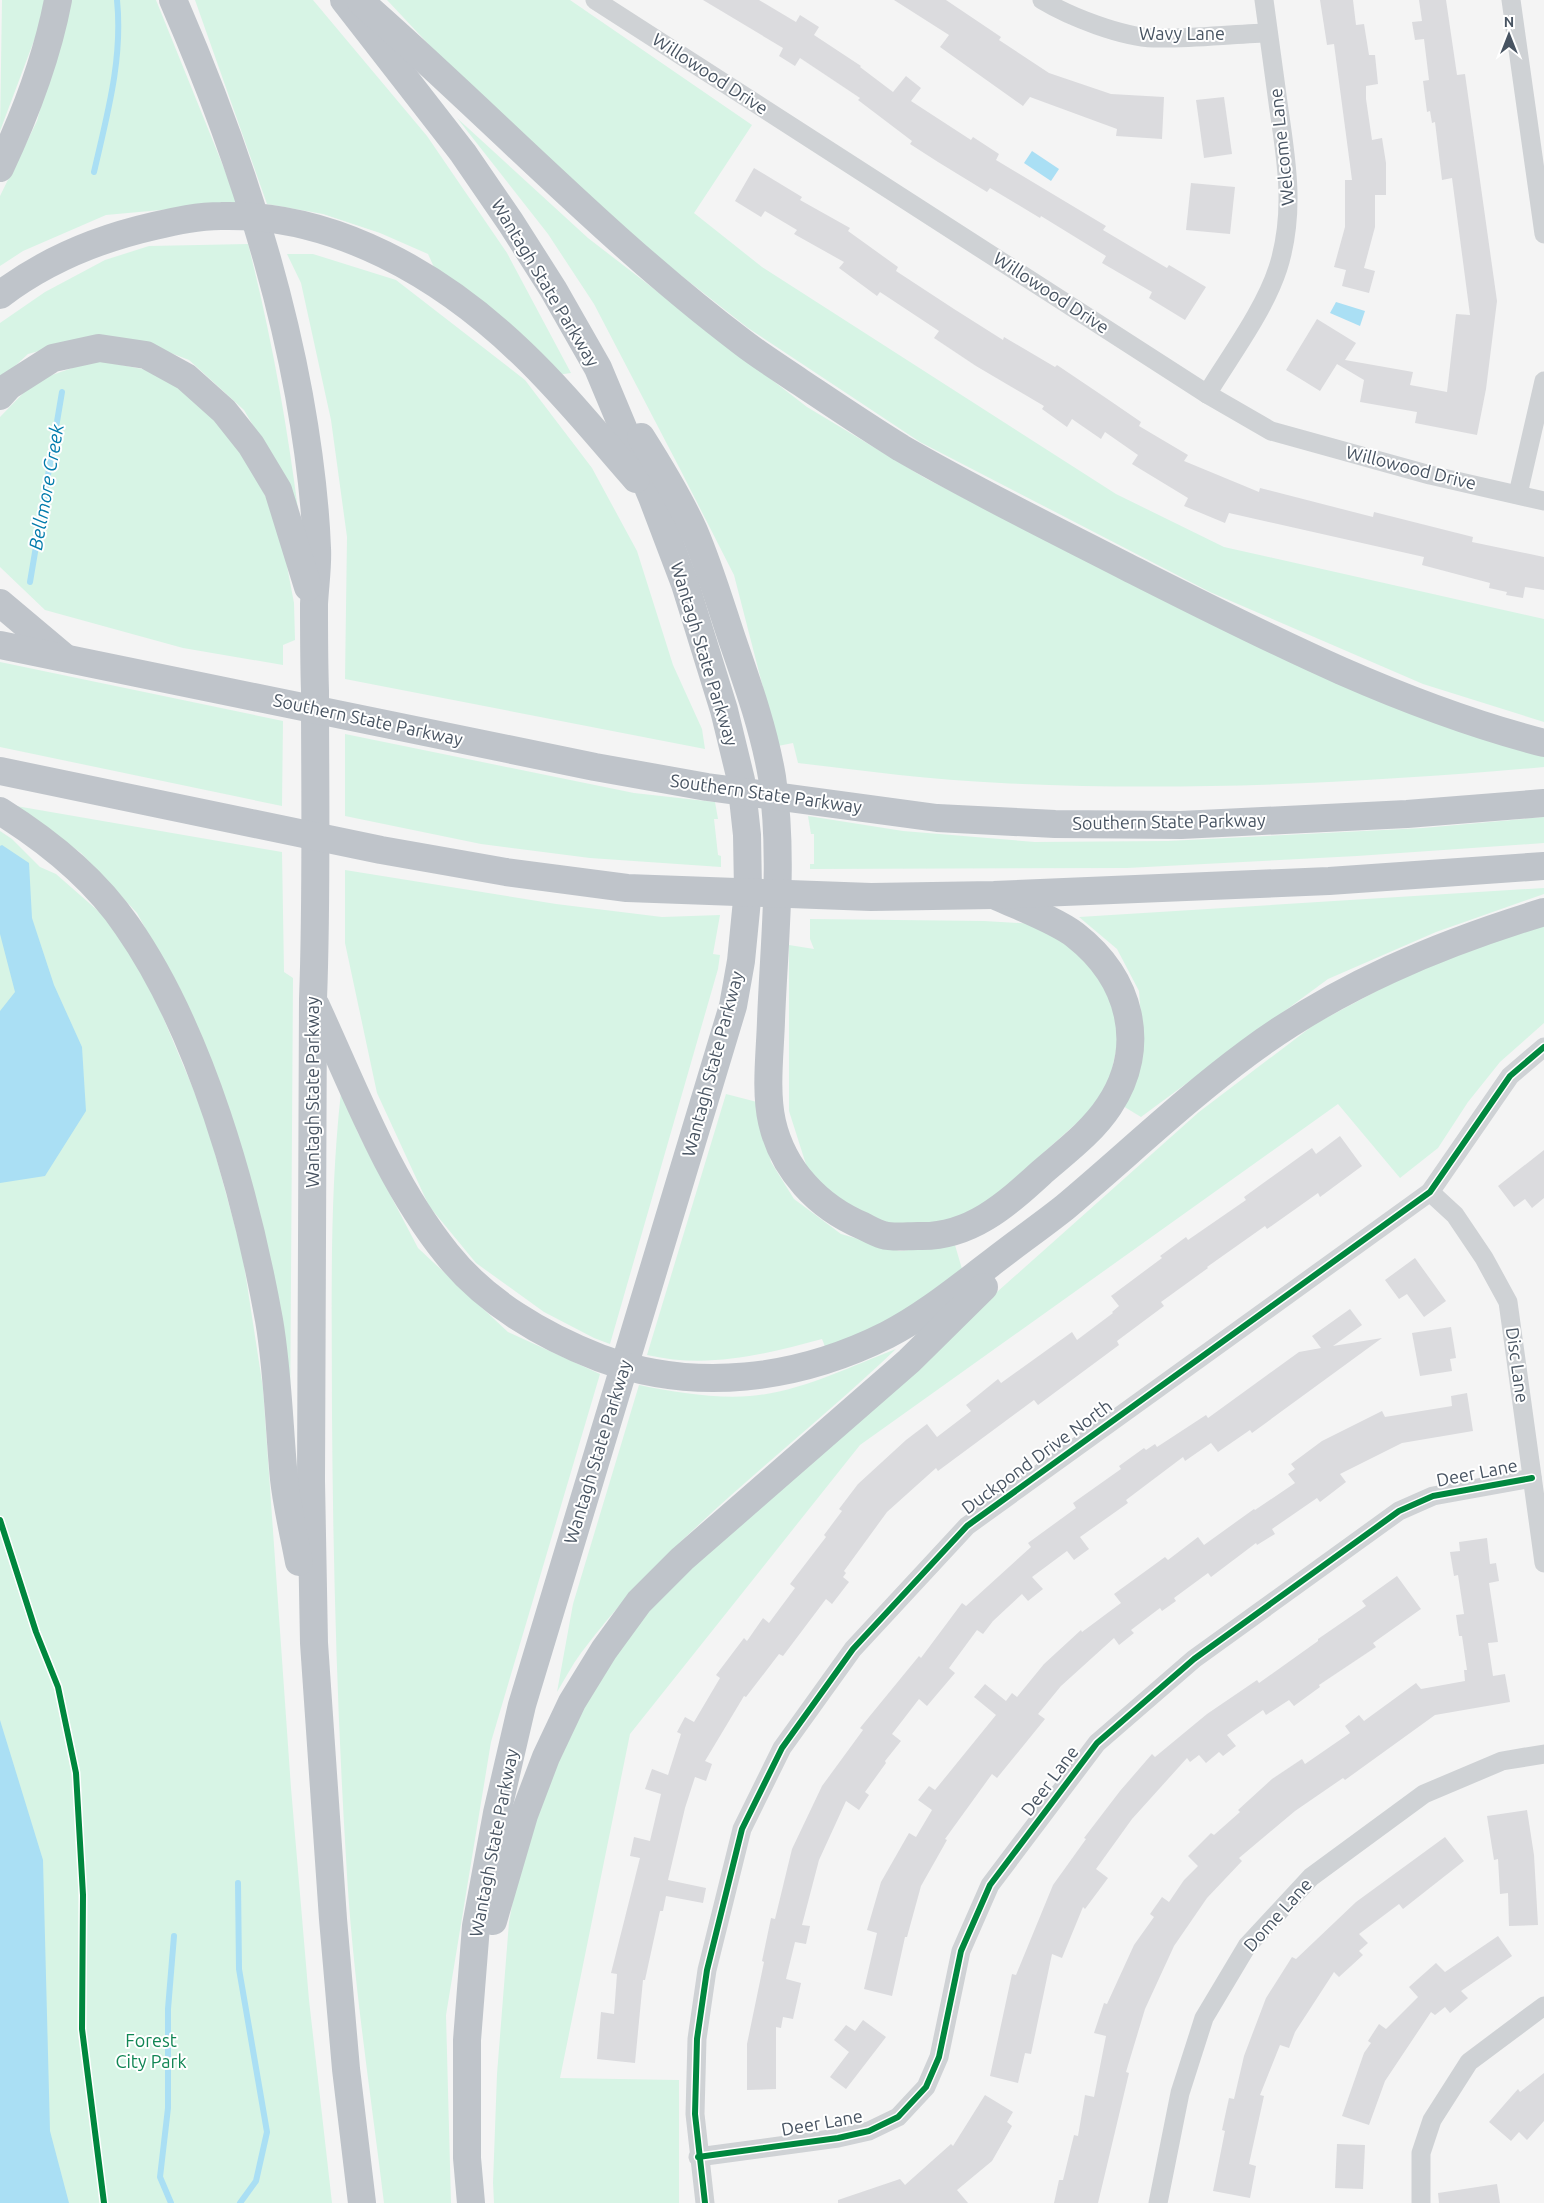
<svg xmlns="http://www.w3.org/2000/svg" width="1544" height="2203" font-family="Ubuntu,sans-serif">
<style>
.green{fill:#d7f4e5}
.water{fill:#aadff4}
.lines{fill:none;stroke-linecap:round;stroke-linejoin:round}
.stream{stroke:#aadff4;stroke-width:6}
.building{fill:#dbdbde}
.minor{stroke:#cfd2d5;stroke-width:19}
.motorway{stroke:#bfc4ca;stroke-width:28}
.cycleway-casing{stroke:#fff;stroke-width:9}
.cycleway{stroke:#00873e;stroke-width:6}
.labels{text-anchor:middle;stroke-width:4;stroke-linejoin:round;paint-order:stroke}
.street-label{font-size:18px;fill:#485462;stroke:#fff}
.park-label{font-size:18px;fill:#108654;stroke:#fff}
.water-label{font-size:19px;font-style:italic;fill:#037cac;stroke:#fff}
</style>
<rect width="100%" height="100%" fill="#f4f4f4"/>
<g class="green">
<polygon points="2,0 46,0 41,22 0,131"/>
<polygon points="69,0 156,0 238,203 106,215 23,251 0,266 0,196 37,121"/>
<polygon points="195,0 313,0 427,136 507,253 571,373 557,375 438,276 428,254 380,233 323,214 267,204"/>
<polygon points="387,0 570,0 752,125 694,213 762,267 1116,494 1224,547 1544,619 1544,722 1423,684 1210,592 920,442 748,328 613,222 479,98"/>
<path d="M457,118L588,238L807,407L925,478L1207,622L1544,752V767C1364,783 1182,792 1001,783C933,780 865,771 798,763L793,743L778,746L734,575L680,469L594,304L548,234Z"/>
<path d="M248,244C274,345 291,447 303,550L274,461L244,410L189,360L142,342L91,337L28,354L0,380V323L45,292L105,260L149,246Z"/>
<polygon points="287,254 313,254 396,280 525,380 592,468 637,551 673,665 702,729 705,749 345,679 347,537 331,420 301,283"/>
<polygon points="95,360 163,373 238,440 279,524 294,603 295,640 283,645 283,665 183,648 45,610 0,567 0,417 35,381"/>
<polygon points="0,662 283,721 282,806 0,747"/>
<polygon points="345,734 634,793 715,802 718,819 714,819 718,855 721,856 721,867 590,858 481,844 345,816"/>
<polygon points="16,806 282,852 284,972 293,978 290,1431 175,983 137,913 81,853"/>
<polygon points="808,816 903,831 1035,842 1168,841 1423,828 1544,817 1544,843 1357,856 1127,868 810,869 810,864 814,864 814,834 811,834"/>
<polygon points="0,831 12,839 40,867 56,874 112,923 147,979 205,1117 242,1252 263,1388 291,1788 309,2000 332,2203 0,2203"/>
<polygon points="345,870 556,904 662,917 720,915 713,954 720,955 718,969 610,1344 594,1338 544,1312 476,1263 429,1206 377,1093 345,943"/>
<polygon points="1544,888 1544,894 1436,932 1328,979 1141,1117 1123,1106 1143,1048 1139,991 1117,949 1079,917"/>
<polygon points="810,919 984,921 1037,924 1085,957 1104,983 1120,1033 1110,1078 1100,1102 981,1209 959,1219 909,1227 853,1214 810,1177 789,1111 789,945 814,949 810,939"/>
<polygon points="1544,921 1544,1023 1500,1062 1468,1102 1438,1148 1400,1178 1338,1104 860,1445 630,1734 560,2078 679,2080 679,2203 494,2203 493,2183 497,2074 509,1922 522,1851 556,1747 647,1607 711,1547 1199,1112 1315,1024 1429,963"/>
<path d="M341,1092L358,1133L418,1248L508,1332L600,1374L491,1742L446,2015L451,2203H384C370,2088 352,1973 346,1858C337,1711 333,1563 332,1416C332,1308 329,1199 341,1092Z"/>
<path d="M726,1094L757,1102L771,1162L794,1199L841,1234L900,1251L955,1245L962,1269L896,1317L826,1349L822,1339C763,1355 708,1369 647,1355Z"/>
<path d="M896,1349C791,1449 668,1536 581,1653C572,1665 565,1679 557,1692L573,1604L639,1385C672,1392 717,1399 750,1396C800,1392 849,1367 896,1349Z"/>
</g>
<g class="water">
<polygon points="1032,151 1059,169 1051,181 1024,163"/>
<polygon points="1336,302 1365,311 1360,326 1330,313"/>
<polygon points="2,845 29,863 32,918 54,985 82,1047 86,1111 45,1176 0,1183 0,1011 15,992 0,934 0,846"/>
<polygon points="0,1720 43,1860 50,2131 69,2203 0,2203"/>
</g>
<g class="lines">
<g class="stream">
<path d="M94,172C107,115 123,59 117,0"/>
<polyline points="30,582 62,392"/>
<polyline points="238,1883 239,1969 267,2132 256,2181 240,2203"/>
<polyline points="171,2203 160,2177 168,2108 168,2009 174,1936"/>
</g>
</g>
<g class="building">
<polygon points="703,0 759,0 796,22 800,15 819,27 814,35 861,66 860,67 893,92 906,76 921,88 911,101 971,140 973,137 999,154 996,160 1106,226 1103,230 1167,268 1169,265 1206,287 1185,320 1149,298 1152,292 1102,263 1106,256 1041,216 1040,218 990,188 987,192 938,162 910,144 912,141 858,100 860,98 800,58 795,66 779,56 783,48"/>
<polygon points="894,0 946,0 1001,37 999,40 1049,73 1111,94 1164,97 1162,139 1116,136 1117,129 1030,97 1023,106 940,47 949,35"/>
<polygon points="1320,0 1353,0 1356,25 1364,24 1369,55 1375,55 1378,84 1366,86 1366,99 1372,140 1382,138 1386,163 1386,195 1375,195 1375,227 1364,268 1375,271 1369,293 1342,286 1346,270 1334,267 1345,227 1345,180 1352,180 1334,44 1327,45"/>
<polygon points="1419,0 1446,0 1457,75 1465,74 1497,301 1486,389 1477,435 1415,423 1417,412 1360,402 1364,380 1337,364 1320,391 1286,370 1317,319 1356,343 1345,360 1413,372 1410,385 1447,392 1456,314 1470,315 1452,178 1442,180 1435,122 1432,123 1430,111 1427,112 1423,81 1429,80 1424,39 1415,40 1412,22 1422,21"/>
<polygon points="1224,97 1232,154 1204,158 1196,100"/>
<polygon points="754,168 802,197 800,200 850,228 848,231 898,267 896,271 954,309 1003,340 1004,337 1055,367 1057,365 1106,398 1141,422 1139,426 1188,455 1184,461 1259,492 1260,488 1373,517 1374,512 1473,537 1472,542 1544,557 1544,590 1525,587 1523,598 1506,595 1507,592 1489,588 1490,583 1422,565 1424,557 1229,513 1225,523 1184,506 1188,498 1132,464 1138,455 1105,432 1101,439 1072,419 1067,427 1042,409 1044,406 976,366 934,338 939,331 880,292 877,296 839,268 844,262 794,234 797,230 765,211 761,217 735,201"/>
<polygon points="1191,183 1235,187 1230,234 1186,230"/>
<polygon points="1340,1136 1362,1166 1320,1197 1318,1193 1267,1229 1265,1226 1207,1267 1208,1268 1161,1302 1164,1306 1117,1341 1119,1345 1038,1405 1034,1400 938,1471 936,1468 887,1512 844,1571 846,1573 843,1577 849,1582 832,1604 826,1599 783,1656 779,1654 746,1697 744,1696 705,1761 712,1764 706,1781 695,1777 685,1808 668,1880 706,1888 703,1903 666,1896 663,1911 660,1911 645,1980 643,1980 635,2063 597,2059 601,2012 614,2014 617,1974 611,1973 640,1858 630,1856 634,1837 650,1841 661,1794 645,1789 652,1769 668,1775 681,1734 677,1732 685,1717 694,1722 720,1678 716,1675 744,1638 747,1641 763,1618 769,1623 795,1588 790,1584 826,1537 824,1535 842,1511 839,1509 858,1484 906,1440 927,1424 937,1437 971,1411 966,1405 998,1379 1001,1383 1072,1332 1077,1340 1113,1313 1112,1312 1119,1306 1111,1296 1162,1258 1160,1256 1186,1237 1188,1240 1246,1200 1244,1197 1312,1148 1316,1154"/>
<polygon points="1544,1150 1544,1198 1532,1208 1525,1199 1514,1207 1498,1186"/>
<polygon points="1415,1258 1446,1301 1424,1317 1407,1294 1399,1299 1385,1280"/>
<polygon points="1350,1309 1362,1325 1333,1346 1382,1338 1252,1433 1250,1430 1218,1452 1211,1443 1185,1461 1183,1457 1126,1500 1128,1503 1080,1537 1089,1549 1074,1560 1067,1551 1032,1577 1043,1589 1028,1601 1022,1594 993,1621 983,1634 977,1630 949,1668 955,1673 927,1706 919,1699 892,1734 901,1741 885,1761 886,1763 865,1792 869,1795 859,1810 846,1801 819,1860 802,1925 810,1926 806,1944 795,1942 786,1979 801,1983 793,2019 783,2017 781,2028 776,2027 776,2089 747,2090 747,2044 764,1962 762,1961 771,1918 775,1919 792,1849 822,1786 863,1730 860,1728 919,1656 921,1658 962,1603 966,1606 1031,1547 1028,1543 1076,1508 1073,1503 1121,1469 1119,1466 1144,1448 1146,1450 1155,1444 1157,1447 1206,1415 1208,1418 1299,1352 1321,1348 1312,1336"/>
<polygon points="1451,1327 1456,1358 1450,1359 1452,1371 1420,1376 1412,1333"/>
<polygon points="1467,1393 1473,1431 1402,1443 1340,1474 1346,1482 1320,1502 1317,1498 1272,1529 1275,1534 1257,1545 1256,1543 1211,1577 1208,1573 1174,1598 1176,1601 1162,1611 1160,1608 1131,1630 1134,1633 1119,1645 1114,1638 1061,1686 1038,1714 1045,1719 997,1778 992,1774 945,1839 947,1840 921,1886 907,1937 905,1937 892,1996 864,1989 877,1933 867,1930 881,1882 909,1833 916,1837 932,1810 918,1800 929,1786 935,1790 996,1715 974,1697 985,1684 1006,1701 1012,1693 1017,1697 1044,1664 1081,1630 1082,1632 1121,1603 1114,1594 1165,1557 1168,1560 1198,1537 1204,1545 1254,1509 1255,1510 1295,1483 1288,1474 1295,1469 1291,1464 1322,1441 1382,1411 1385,1417 1452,1406 1451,1396"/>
<polygon points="1487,1538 1490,1564 1496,1563 1499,1581 1489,1583 1498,1642 1488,1643 1493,1676 1505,1674 1510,1702 1435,1715 1345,1780 1343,1778 1295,1811 1239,1858 1242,1861 1207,1898 1174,1946 1145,2009 1126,2072 1129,2073 1098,2203 1054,2203 1059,2180 1063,2180 1074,2135 1078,2136 1085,2095 1094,2097 1106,2036 1094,2033 1104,2003 1107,2004 1134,1945 1154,1917 1150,1914 1162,1897 1169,1902 1184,1880 1198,1866 1188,1856 1211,1833 1214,1835 1240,1812 1238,1810 1272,1779 1302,1759 1305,1764 1350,1733 1345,1726 1359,1715 1364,1721 1416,1683 1421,1689 1465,1681 1464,1670 1467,1670 1462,1636 1459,1636 1456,1615 1464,1614 1458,1575 1454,1576 1450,1552 1460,1551 1459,1542"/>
<polygon points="1397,1576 1421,1609 1373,1643 1376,1647 1319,1685 1320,1687 1294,1706 1289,1700 1266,1715 1263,1710 1227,1735 1236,1746 1223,1756 1219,1752 1206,1763 1199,1755 1190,1762 1187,1758 1132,1819 1096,1869 1108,1878 1085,1909 1083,1907 1062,1958 1052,1954 1031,2054 1025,2053 1018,2083 990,2076 1012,1974 1016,1975 1053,1885 1086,1839 1084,1838 1120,1791 1152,1754 1155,1757 1207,1714 1257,1680 1259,1683 1318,1641 1318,1639 1366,1606 1362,1601"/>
<polygon points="1527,1810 1534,1855 1538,1925 1509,1926 1508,1893 1500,1894 1498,1859 1494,1860 1487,1816"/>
<polygon points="1445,1837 1464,1861 1403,1909 1399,1904 1359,1934 1368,1943 1359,1951 1363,1955 1339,1977 1334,1972 1295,2032 1289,2048 1280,2045 1260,2095 1264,2096 1249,2164 1256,2166 1250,2198 1213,2191 1225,2131 1222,2130 1229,2098 1234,2099 1244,2056 1266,1998 1292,1957 1296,1959 1356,1902"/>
<polygon points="1498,1936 1512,1956 1461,1991 1468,1998 1450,2013 1445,2007 1435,2015 1431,2012 1385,2081 1369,2125 1342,2116 1364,2053 1371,2043 1368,2041 1379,2024 1386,2029 1418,1997 1409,1987 1436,1963 1445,1972"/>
<polygon points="863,2020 886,2037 846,2089 830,2077 849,2052 834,2040 846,2025 855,2031"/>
<polygon points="1544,2073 1544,2121 1527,2140 1519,2132 1511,2141 1489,2122 1518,2089 1520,2092"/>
<polygon points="985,2095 1013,2112 1007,2122 1012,2126 992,2161 957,2190 968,2203 838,2203 838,2200 900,2179 905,2185 951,2144 953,2146"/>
<polygon points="1337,2144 1365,2145 1363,2189 1335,2188"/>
<polygon points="1497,2184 1500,2203 1439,2203 1438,2193"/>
</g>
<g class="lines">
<g class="minor">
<polyline points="595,0 1207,394 1271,431 1430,475 1544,501"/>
<path d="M1042,0C1070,17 1122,37 1154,38C1192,39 1230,34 1268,33"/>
<polyline points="1511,0 1544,234"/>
<path d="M1207,394C1230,356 1264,311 1278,268C1295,215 1287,163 1279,110C1274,73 1269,37 1264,0"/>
<polyline points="1518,494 1544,381"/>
<polyline points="1430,1192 1455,1215 1484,1258 1508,1302 1544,1563"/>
<polyline points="698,2157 838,2138 869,2131 898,2117 926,2087 939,2057 961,1951 990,1885 1097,1743 1194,1659 1399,1511 1433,1496 1532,1478"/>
<polyline points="705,2203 695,2114 697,2039 707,1970 742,1829 782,1748 853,1649 967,1526 1430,1192 1510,1076 1544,1047"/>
<polyline points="1158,2203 1180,2093 1204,2018 1247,1946 1311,1877 1424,1794 1502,1761 1544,1754"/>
<polyline points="1421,2203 1421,2153 1432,2120 1469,2062 1544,2006"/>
</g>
<g class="motorway">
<path d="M173,0C228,126 274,259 299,395C308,445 315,497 317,548C318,566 315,585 314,604C314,633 314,662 315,691C315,794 317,897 313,999L311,1481L314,1643L333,1919L346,2069L362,2203"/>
<polyline points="344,0 463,153 511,223 553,289 598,368 652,497 685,584 724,710 741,780 747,835 748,890 741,961 733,1006 522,1705 497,1813 476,1926 467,2040 467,2158 471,2203"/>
<path d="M361,2C489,114 606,239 742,342C760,356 781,369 800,382C833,404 867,427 901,448C975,491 1051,528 1127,567C1262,635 1397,705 1544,743"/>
<path d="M0,168C25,115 47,58 58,0"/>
<path d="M0,295C46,260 97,239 154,226C176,221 198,216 221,216C335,213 442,276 522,353C563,392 599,437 636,479"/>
<polyline points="0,396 9,386 53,358 99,348 146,355 186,377 224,411 251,445 278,490 308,587"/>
<path d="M641,437C660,467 679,498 694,531C709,566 720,603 732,639C748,685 764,730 772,777C784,859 774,940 771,1021C770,1053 765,1091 772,1122C783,1170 818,1207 863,1226C869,1229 876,1233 883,1235C893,1238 907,1236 918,1236C970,1238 1007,1204 1042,1172C1065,1152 1092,1132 1109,1106C1149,1046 1130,978 1075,935C1057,921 1020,907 998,897"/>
<polyline points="0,603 63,656"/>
<polyline points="0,645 595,767 707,787 937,818 1055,824 1181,825 1407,814 1544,803"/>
<polyline points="0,771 381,850 506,872 627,888 871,897 994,895 1329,881 1544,866"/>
<path d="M0,811C48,841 95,879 127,926C201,1032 246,1193 269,1320C278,1372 279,1426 284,1479C287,1507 294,1535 299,1562"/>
<path d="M316,1006C355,1090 388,1181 447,1254C485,1302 543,1336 600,1358C695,1393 797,1380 887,1335C924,1316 957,1289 990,1264C1014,1245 1040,1227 1064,1208C1126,1156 1184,1100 1249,1052C1338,986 1439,944 1544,912"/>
<polyline points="493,1921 524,1815 546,1757 572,1702 604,1650 639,1602 682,1559 909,1361 984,1287"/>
</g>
<defs>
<g id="cycleway">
<polyline points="0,1520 36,1632 58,1687 76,1773 83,1895 82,2029 104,2203"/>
<polyline points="698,2157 838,2138 869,2131 898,2117 926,2087 939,2057 961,1951 990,1885 1097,1743 1194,1659 1399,1511 1433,1496 1532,1478"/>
<polyline points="705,2203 695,2114 697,2039 707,1970 742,1829 782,1748 853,1649 967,1526 1430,1192 1510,1076 1544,1047"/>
</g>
</defs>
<use href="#cycleway" class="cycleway-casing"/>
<use href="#cycleway" class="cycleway"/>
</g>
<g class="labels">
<g class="street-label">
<text x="1182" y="40">Wavy Lane</text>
<text transform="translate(710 74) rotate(33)" y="6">Willowood Drive</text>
<text transform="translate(1282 147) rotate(-96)" y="6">Welcome Lane</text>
<text transform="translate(545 283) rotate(59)" y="6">Wantagh State Parkway</text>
<text transform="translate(1051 293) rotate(33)" y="6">Willowood Drive</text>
<text transform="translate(1411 468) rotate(14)" y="6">Willowood Drive</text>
<text transform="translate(704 654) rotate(73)" y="6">Wantagh State Parkway</text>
<text transform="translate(368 720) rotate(12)" y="6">Southern State Parkway</text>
<text transform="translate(766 794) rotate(8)" y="6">Southern State Parkway</text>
<text transform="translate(1169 822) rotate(-1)" y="6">Southern State Parkway</text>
<text transform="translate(713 1064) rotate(-75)" y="6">Wantagh State Parkway</text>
<text transform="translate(313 1092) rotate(-90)" y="6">Wantagh State Parkway</text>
<text transform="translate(1517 1365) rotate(82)" y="6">Disc Lane</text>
<text transform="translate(598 1452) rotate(-73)" y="6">Wantagh State Parkway</text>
<text transform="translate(1037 1457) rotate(-36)" y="6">Duckpond Drive North</text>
<text transform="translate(1477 1473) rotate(-11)" y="6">Deer Lane</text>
<text transform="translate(1050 1781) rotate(-53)" y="6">Deer Lane</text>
<text transform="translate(494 1843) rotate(-79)" y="6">Wantagh State Parkway</text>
<text transform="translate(1278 1915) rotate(-48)" y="6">Dome Lane</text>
<text transform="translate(822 2123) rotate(-10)" y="6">Deer Lane</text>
</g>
<g class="park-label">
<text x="151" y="2047">Forest<tspan x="151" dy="21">City Park</tspan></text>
</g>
<g class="water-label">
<text transform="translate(46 487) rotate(-80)" y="7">Bellmore Creek</text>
</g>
</g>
<g transform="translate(1509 35)" stroke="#ffffff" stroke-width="4" paint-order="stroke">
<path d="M0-4L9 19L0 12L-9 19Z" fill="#485462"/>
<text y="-8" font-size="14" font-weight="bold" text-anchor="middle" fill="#485462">N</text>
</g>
</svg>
